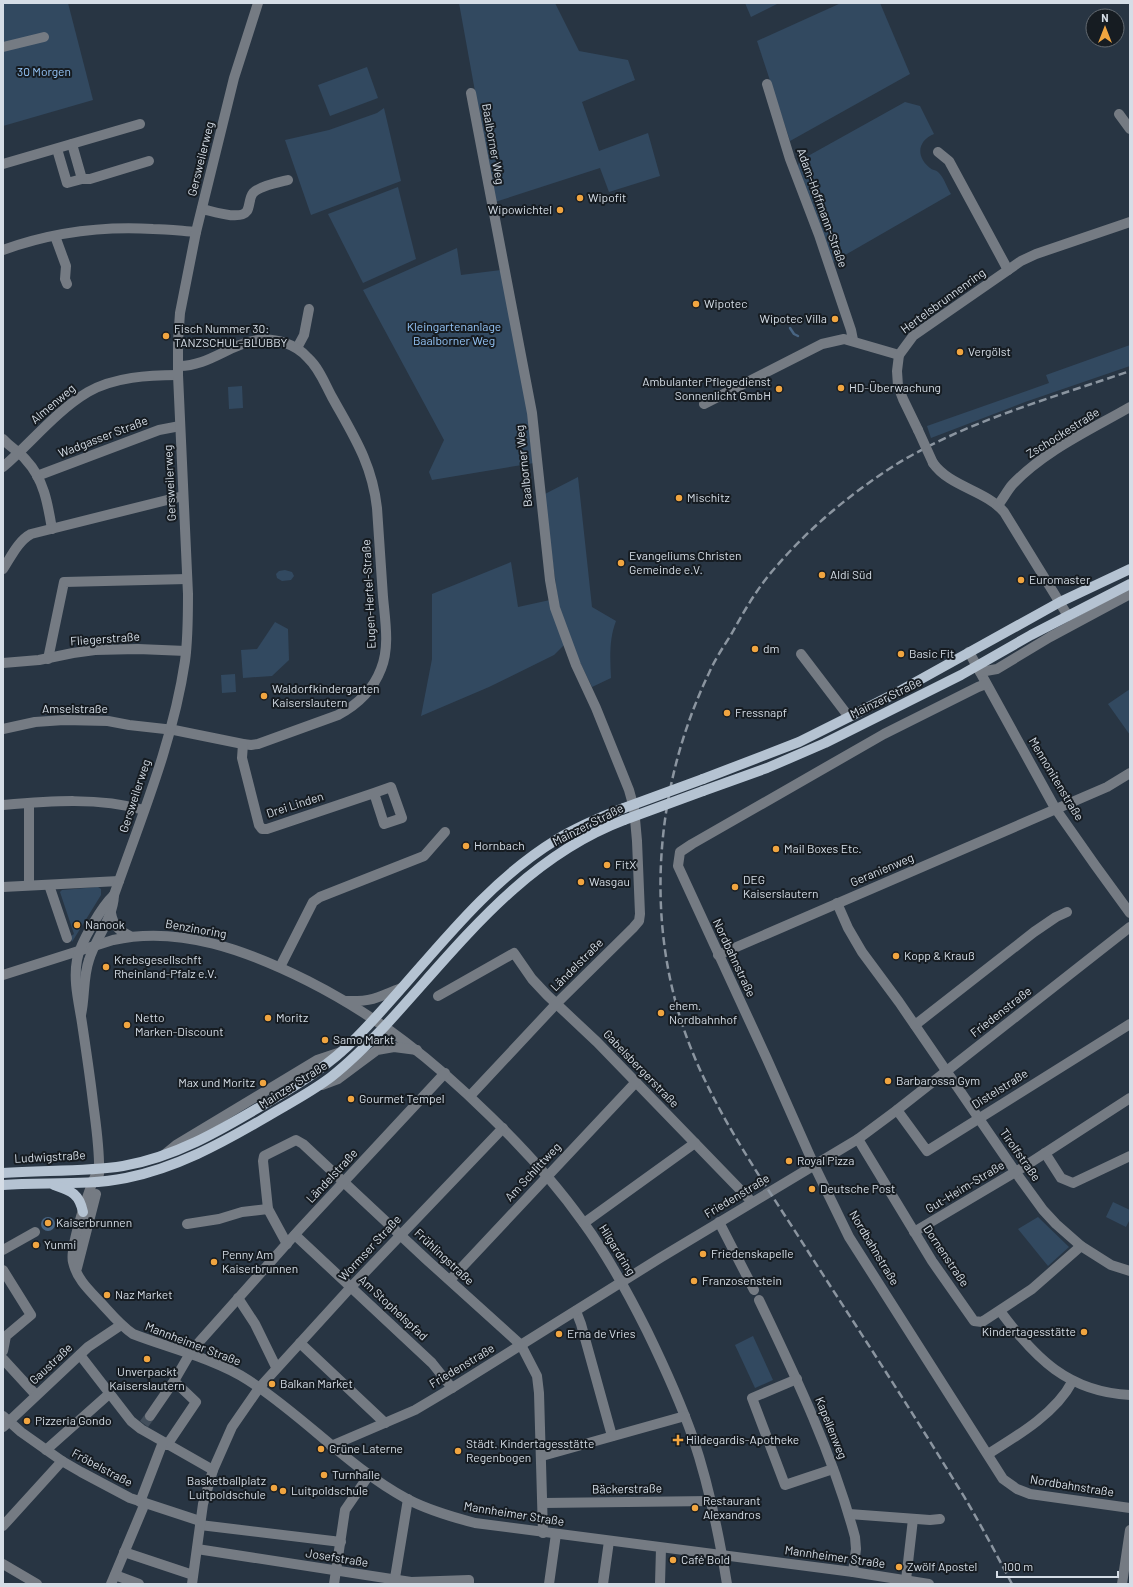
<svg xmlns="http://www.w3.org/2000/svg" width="1133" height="1587" font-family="Barlow,sans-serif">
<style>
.green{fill:#324960}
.water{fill:#496583}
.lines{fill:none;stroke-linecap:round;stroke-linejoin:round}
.stream{stroke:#496583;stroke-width:2.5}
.minor-tunnel{stroke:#424e5b;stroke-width:10;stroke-dasharray:10 5;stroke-linecap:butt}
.minor{stroke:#757b83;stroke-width:10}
.major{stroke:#b5c3d2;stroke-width:10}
.rail{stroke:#8b95a0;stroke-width:2.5;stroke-dasharray:8 4;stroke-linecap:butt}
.minor-bridge{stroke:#757b83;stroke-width:10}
.major-bridge{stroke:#b5c3d2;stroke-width:10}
.poi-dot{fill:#f1a540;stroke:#161c22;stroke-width:1.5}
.labels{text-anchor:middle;stroke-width:4;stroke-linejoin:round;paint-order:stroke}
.park-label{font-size:12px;fill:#96c6f8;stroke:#161c22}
.street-label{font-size:12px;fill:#d5dde6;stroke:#161c22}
.poi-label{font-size:12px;fill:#d5dde6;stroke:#161c22;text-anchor:start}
</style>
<rect width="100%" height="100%" fill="#283543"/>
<g class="green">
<polygon points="3,3 68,3 93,100 3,126"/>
<polygon points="459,3 555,3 579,51 628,60 635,80 582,102 599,151 648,133 660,176 609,192 600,168 495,202"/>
<polygon points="745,3 779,3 751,17"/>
<polygon points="841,3 880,3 910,74 790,141 757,41"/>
<polygon points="367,67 378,98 330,116 318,85"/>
<path d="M905,102L920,106L934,134C917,141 916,157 930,168C932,170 936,170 938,172C944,177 947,188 951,194L833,262L798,167L799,161Z"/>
<polygon points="384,108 401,181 311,215 285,140 329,130 377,113"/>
<polygon points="398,187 416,259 363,283 328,214"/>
<polygon points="457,248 461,275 501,270 529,413 534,463 432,480 429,472 444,440 363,290"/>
<polygon points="1130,345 1130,366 1025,402 931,438 927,426 1049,383 1046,375"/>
<polygon points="242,386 243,408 229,409 228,387"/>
<path d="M578,477L592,607L616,621C609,639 610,658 611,678L592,687L573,648L560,613L543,495Z"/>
<polygon points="511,562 518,607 550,600 565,644 554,655 489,687 421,716 432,659 432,594"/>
<polygon points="285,570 292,572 294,576 291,580 282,581 277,578 276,574 279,571"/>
<polygon points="275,622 288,629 289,660 272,676 243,678 241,650 257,649"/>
<polygon points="235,674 236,692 222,693 221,675"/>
<polygon points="1130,689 1130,735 1108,704"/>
<polygon points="98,887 101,889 101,895 72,942 71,936 74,934 60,892 62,890"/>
<polygon points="1113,1202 1130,1210 1130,1219 1126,1227 1106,1217"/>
<polygon points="1038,1217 1069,1247 1048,1266 1018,1229"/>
<polygon points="753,1336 773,1380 755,1388 735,1345"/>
</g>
<circle class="water" cx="48" cy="1224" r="7"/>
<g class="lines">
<polyline class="stream" points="790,328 794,334 798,336"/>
<polyline class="minor-tunnel" points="144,1424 150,1416"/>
<g class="minor">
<polyline points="3,47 44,37"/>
<polyline points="767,84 790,159 819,235 851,330 853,340"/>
<polyline points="1119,114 1130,129"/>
<polyline points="72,144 82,179 90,179 149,161"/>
<polyline points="57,149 67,183 82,179"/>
<polyline points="938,152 949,161 1008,270"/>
<polyline points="3,164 140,124"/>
<path d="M202,209C212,211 240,221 247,211C250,206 249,198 253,193C259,186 280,182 288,180"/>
<polyline points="55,236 66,266 65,279 67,284"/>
<path d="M3,250C50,233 103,226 153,229C167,229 182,231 196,232"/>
<polyline points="297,348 304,335 309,309"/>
<polyline points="704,404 822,344 844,339 899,355"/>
<polyline points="918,430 903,399 898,386 897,371 899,355 913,336 1021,261 1036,254 1130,222"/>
<path d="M3,439C10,447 20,452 26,460C44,479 48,505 52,529"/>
<path d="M933,463C950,487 985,490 1004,512L1068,616"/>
<path d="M3,467C31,443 56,411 88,392C114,377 149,375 178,375"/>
<polyline points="37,476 159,430 180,426"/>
<path d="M998,505C1003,499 1007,491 1012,485C1044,451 1090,430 1130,407"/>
<path d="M3,569C11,557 18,541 31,534L183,496"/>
<polyline points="969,652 1055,808 1095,865 1130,913"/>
<polyline points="801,654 849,717"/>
<polyline points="48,659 64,582 187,579"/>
<polyline points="3,663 39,660 73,653 95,650 138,649 186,651"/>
<polyline points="980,672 997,669 1050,637 1130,594"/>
<polyline points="986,684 978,687 884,734 692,844 680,852 678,866 767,1059 814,1165 849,1237 1003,1479 1017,1489 1030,1494 1130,1508"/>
<path d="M3,729L35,722L64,720L108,721L129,725L174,730L243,744L251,745L258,744L338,715C357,705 373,690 381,669C390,647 385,620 383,597C381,567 379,537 377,508C372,463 353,435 332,397C325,384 319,368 308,358C296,344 276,338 258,340C231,343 208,367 178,366"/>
<polyline points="243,744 242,758 259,825 262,829 267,829 374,793 391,787 402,818 384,824 374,793"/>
<polyline points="29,803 29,885"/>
<path d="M3,805C50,801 99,797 144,810"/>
<polyline points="49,885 67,938"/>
<polyline points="3,887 119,881"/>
<polyline points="837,903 848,928 862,952 899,1002 1019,1177 1043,1210 1056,1224 1081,1246 1111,1265 1130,1271"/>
<path d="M111,913C113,925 119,931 130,936"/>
<polyline points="718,955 1107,787 1130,773"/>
<polyline points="280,967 313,902 320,897 424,856 445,832"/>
<path d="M3,975L113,940C180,925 248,951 308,981C379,1017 434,1061 490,1116C524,1149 556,1184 583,1222C608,1256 628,1293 647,1331C664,1366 680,1401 693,1438C709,1485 719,1535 727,1584"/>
<polyline points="438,996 514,953 532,979 547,995 597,1042 752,1202"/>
<path d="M346,1001C371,1002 380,997 401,988"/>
<path d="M81,1015C85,997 83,977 89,960C96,937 113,919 114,895C141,818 173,742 185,661C188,639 188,616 188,594L178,375V341L180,313L196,232L234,78L258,3"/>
<polyline points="915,1025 1034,932 1056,917 1067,912"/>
<polyline points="322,1085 338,1079 377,1050 394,1047 417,1050"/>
<polyline points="470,1096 557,1003 633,928 639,921 640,914 637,841 634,808 629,790 596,708 576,665 555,608 550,580 532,413 471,93"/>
<polyline points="897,1110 927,1151 1130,1024"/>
<polyline points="858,1139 932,1261 974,1321 982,1322 1032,1289 1081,1246"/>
<polyline points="1045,1153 1061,1178 1073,1183 1130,1156"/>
<polyline points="165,1154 176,1145 317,1060 341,1052"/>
<path d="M99,1168C91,1183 69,1247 73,1262C77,1280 90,1291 102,1304C112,1315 121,1326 133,1334C169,1348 216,1359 248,1380C304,1416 348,1467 407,1499C428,1510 452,1517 475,1523L853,1572L929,1584"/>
<path d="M99,1174C100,1150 96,1126 93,1102C90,1076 86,1050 82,1023C79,1003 73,981 77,960C80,943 102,906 114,895"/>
<polyline points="719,1222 754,1290"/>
<polyline points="584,1223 695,1143"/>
<polyline points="187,1224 219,1219 242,1212 268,1209"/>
<polyline points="914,1232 1022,1168 1130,1098"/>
<polyline points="295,1235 432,1363 452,1388"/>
<polyline points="287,1244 268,1209 263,1161 264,1156 296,1140 303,1144 427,1260 521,1345 537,1376 539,1393 543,1533"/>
<polyline points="3,1250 35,1232"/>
<polyline points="77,1268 96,1194"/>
<polyline points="3,1270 31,1315 6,1336 3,1351"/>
<polyline points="450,1280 636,1082"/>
<polyline points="238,1298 255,1324 276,1367"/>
<path d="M759,1300C796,1377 833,1455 855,1537L856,1549L853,1572"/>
<polyline points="576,1311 581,1324 612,1436"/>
<path d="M1000,1311C1035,1358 1068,1392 1130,1395"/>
<polyline points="300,1343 385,1423"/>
<polyline points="80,1355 131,1421 141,1429 213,1470"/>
<polyline points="3,1359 36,1395"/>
<polyline points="797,1379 752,1398 785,1485 833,1469"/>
<polyline points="3,1416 21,1432 62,1461 81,1472 130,1498 200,1521"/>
<polyline points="150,1416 174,1381 192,1350 299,1230 445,1073"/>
<polyline points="3,1427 88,1347 121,1325"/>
<polyline points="167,1445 196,1402 174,1381"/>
<polyline points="331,1446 415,1410 452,1388 660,1258 858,1139 897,1110 1130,927"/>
<polyline points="46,1450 109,1394"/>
<path d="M988,1454C1017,1436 1056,1413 1072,1382"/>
<polyline points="542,1456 685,1416"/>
<polyline points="140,1502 163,1442"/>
<polyline points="543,1503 711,1501"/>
<polyline points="849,1514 930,1520 940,1519"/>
<polyline points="200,1525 341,1542"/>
<polyline points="3,1526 62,1461"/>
<polyline points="197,1549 411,1582 469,1580 469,1584"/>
<polyline points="124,1552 193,1575"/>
<polyline points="3,1564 37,1584"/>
<polyline points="115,1575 139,1584"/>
<polyline points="906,1580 913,1519"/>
<polyline points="111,1584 145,1503"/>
<polyline points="192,1584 203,1504 213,1470 232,1427 259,1388 351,1287 503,1128"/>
<polyline points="334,1584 345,1510 369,1475"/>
<polyline points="394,1584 408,1499"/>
<polyline points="549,1584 556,1534"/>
<polyline points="603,1584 609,1541"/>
<polyline points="660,1584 661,1548"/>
<polyline points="1122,1584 1130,1530"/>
</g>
<g class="major">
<polyline points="703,779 799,742 849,717 896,693 1060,602 1130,569"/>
<polyline points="703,791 767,768 825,743 961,675 1031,635 1130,584"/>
<path d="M3,1173C43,1170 84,1172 123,1166C175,1157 219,1131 263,1105C297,1085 329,1066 357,1037C422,971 476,889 556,840C577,827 601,817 624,808"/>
<path d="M3,1185C44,1182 86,1186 126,1178C176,1168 220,1144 263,1119C286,1105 310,1093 331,1077C350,1062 368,1044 385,1026C457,948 521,859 624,820"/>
<path d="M54,1185C71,1191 79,1193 83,1212"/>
</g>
<path class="rail" d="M1012,1584C994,1550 976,1515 955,1482C908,1405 858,1329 809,1253C768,1188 721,1123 692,1051C643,930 653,790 709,673C715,659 724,646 732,633C744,611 758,587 775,568C808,529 849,495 892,467C963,422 1052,398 1130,371"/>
<polyline class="minor-bridge" points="918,430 933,463"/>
<g class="major-bridge">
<polyline points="624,808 703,779"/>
<polyline points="624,820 703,791"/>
</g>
</g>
<g class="poi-dot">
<circle cx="580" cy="198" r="4"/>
<circle cx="560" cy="210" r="4"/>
<circle cx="696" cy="304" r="4"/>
<circle cx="835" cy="319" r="4"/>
<circle cx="166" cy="336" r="4"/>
<circle cx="960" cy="352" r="4"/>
<circle cx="841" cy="388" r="4"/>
<circle cx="779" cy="389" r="4"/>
<circle cx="679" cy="498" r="4"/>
<circle cx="621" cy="563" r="4"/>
<circle cx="822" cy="575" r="4"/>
<circle cx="1021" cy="580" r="4"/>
<circle cx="755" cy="649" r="4"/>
<circle cx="901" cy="654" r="4"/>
<circle cx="264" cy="696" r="4"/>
<circle cx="727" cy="713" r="4"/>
<circle cx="466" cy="846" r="4"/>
<circle cx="776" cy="849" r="4"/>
<circle cx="607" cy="865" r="4"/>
<circle cx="581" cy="882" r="4"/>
<circle cx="735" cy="887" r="4"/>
<circle cx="77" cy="925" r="4"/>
<circle cx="896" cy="956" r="4"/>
<circle cx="106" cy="967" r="4"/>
<circle cx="661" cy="1013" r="4"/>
<circle cx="268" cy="1018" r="4"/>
<circle cx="127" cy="1025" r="4"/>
<circle cx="325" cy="1040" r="4"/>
<circle cx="888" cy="1081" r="4"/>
<circle cx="263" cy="1083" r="4"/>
<circle cx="351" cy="1099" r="4"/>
<circle cx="789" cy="1161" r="4"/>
<circle cx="812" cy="1189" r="4"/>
<circle cx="48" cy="1223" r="4"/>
<circle cx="36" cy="1245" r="4"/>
<circle cx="703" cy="1254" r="4"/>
<circle cx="214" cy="1262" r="4"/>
<circle cx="694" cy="1281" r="4"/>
<circle cx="107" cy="1295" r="4"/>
<circle cx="1084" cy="1332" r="4"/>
<circle cx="559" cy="1334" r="4"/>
<circle cx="147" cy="1359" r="4"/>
<circle cx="272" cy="1384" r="4"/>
<circle cx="27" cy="1421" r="4"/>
<path d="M676 1434h4v4h4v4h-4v4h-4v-4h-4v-4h4z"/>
<circle cx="321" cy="1449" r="4"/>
<circle cx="458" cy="1451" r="4"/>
<circle cx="324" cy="1475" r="4"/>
<circle cx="274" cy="1488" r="4"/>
<circle cx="283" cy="1491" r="4"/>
<circle cx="695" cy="1508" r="4"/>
<circle cx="673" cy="1560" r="4"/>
<circle cx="899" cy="1567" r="4"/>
</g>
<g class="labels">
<g class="park-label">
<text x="44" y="76">30 Morgen</text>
<text x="454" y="331">Kleingartenanlage<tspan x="454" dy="14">Baalborner Weg</tspan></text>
</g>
<g class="street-label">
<text transform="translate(493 144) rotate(80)" y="4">Baalborner Weg</text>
<text transform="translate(201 159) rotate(-76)" y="4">Gersweilerweg</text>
<text transform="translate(822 208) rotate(70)" y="4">Adam-Hoffmann-Straße</text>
<text transform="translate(943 301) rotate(-36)" y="4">Hertelsbrunnenring</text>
<text transform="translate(53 404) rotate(-40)" y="4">Almenweg</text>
<text transform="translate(1063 433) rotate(-32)" y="4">Zschockestraße</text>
<text transform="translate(103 437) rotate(-21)" y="4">Wadgasser Straße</text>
<text transform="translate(524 466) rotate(-96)" y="4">Baalborner Weg</text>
<text transform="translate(170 483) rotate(-93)" y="4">Gersweilerweg</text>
<text transform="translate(369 594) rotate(-93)" y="4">Eugen-Hertel-Straße</text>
<text transform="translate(105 639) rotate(-4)" y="4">Fliegerstraße</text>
<text transform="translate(886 698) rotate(-26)" y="4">Mainzer Straße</text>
<text x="75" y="713">Amselstraße</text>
<text transform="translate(1056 779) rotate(59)" y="4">Mennonitenstraße</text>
<text transform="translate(135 796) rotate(-72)" y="4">Gersweilerweg</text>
<text transform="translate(295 805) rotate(-18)" y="4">Drei Linden</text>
<text transform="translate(588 825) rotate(-27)" y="4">Mainzer Straße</text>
<text transform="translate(882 870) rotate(-23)" y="4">Geranienweg</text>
<text transform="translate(196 929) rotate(10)" y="4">Benzinoring</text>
<text transform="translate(734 958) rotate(65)" y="4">Nordbahnstraße</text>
<text transform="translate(577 965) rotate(-45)" y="4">Ländelstraße</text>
<text transform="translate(1001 1012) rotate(-38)" y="4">Friedenstraße</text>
<text transform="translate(641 1069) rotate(46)" y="4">Gabelsbergerstraße</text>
<text transform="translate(293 1085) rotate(-32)" y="4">Mainzer Straße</text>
<text transform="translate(1000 1089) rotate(-32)" y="4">Distelstraße</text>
<text transform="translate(1020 1155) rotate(55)" y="4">Tirolfstraße</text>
<text transform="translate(50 1157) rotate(-3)" y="4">Ludwigstraße</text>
<text transform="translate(533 1172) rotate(-47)" y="4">Am Schlittweg</text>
<text transform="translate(332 1176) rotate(-47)" y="4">Ländelstraße</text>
<text transform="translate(965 1187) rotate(-31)" y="4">Gut-Heim-Straße</text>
<text transform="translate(737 1196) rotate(-31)" y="4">Friedenstraße</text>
<text transform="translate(370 1248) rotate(-47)" y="4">Wormser Straße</text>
<text transform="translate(874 1248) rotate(59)" y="4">Nordbahnstraße</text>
<text transform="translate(617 1250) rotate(58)" y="4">Hilgardring</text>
<text transform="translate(946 1256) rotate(56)" y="4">Dornenstraße</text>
<text transform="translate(444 1257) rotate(43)" y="4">Frühlingstraße</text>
<text transform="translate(393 1308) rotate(43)" y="4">Am Stophelspfad</text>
<text transform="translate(193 1344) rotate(21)" y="4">Mannheimer Straße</text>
<text transform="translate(51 1364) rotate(-43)" y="4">Gaustraße</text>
<text transform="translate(462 1366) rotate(-31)" y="4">Friedenstraße</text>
<text transform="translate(831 1428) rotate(68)" y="4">Kapellenweg</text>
<text transform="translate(102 1468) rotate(28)" y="4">Fröbelstraße</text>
<text transform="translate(1072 1486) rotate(9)" y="4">Nordbahnstraße</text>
<text transform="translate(627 1489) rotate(-1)" y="4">Bäckerstraße</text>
<text transform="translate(514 1514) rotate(9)" y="4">Mannheimer Straße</text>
<text transform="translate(835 1557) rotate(8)" y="4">Mannheimer Straße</text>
<text transform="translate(337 1558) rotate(9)" y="4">Josefstraße</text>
</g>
<g class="poi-label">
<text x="588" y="202">Wipofit</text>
<text x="552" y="214" text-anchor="end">Wipowichtel</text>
<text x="704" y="308">Wipotec</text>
<text x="827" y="323" text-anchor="end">Wipotec Villa</text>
<text x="174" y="333">Fisch Nummer 30:<tspan x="174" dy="14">TANZSCHUL-BLUBBY</tspan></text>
<text x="968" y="356">Vergölst</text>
<text x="771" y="386" text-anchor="end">Ambulanter Pflegedienst<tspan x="771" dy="14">Sonnenlicht GmbH</tspan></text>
<text x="849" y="392">HD-Überwachung</text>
<text x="687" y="502">Mischitz</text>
<text x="629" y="560">Evangeliums Christen<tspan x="629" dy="14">Gemeinde e.V.</tspan></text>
<text x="830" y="579">Aldi Süd</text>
<text x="1029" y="584">Euromaster</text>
<text x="763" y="653">dm</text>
<text x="909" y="658">Basic Fit</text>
<text x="272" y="693">Waldorfkindergarten<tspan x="272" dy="14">Kaiserslautern</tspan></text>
<text x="735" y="717">Fressnapf</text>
<text x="474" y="850">Hornbach</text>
<text x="784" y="853">Mail Boxes Etc.</text>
<text x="615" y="869">FitX</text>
<text x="743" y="884">DEG<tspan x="743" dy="14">Kaiserslautern</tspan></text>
<text x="589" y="886">Wasgau</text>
<text x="85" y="929">Nanook</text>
<text x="904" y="960">Kopp &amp; Krauß</text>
<text x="114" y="964">Krebsgesellschft<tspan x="114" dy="14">Rheinland-Pfalz e.V.</tspan></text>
<text x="669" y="1010">ehem.<tspan x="669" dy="14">Nordbahnhof</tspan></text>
<text x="135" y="1022">Netto<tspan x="135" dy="14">Marken-Discount</tspan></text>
<text x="276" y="1022">Moritz</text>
<text x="333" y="1044">Samo Markt</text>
<text x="896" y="1085">Barbarossa Gym</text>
<text x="255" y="1087" text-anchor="end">Max und Moritz</text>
<text x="359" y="1103">Gourmet Tempel</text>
<text x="797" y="1165">Royal Pizza</text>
<text x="820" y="1193">Deutsche Post</text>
<text x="56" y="1227">Kaiserbrunnen</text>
<text x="44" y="1249">Yunmi</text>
<text x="711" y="1258">Friedenskapelle</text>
<text x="222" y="1259">Penny Am<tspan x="222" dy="14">Kaiserbrunnen</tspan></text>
<text x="702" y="1285">Franzosenstein</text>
<text x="115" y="1299">Naz Market</text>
<text x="1076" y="1336" text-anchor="end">Kindertagesstätte</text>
<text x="567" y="1338">Erna de Vries</text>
<text x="147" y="1376" text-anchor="middle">Unverpackt<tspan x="147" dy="14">Kaiserslautern</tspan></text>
<text x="280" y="1388">Balkan Market</text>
<text x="35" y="1425">Pizzeria Gondo</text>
<text x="686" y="1444">Hildegardis-Apotheke</text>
<text x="466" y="1448">Städt. Kindertagesstätte<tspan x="466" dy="14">Regenbogen</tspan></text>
<text x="329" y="1453">Grüne Laterne</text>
<text x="332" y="1479">Turnhalle</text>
<text x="266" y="1485" text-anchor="end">Basketballplatz<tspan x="266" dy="14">Luitpoldschule</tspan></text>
<text x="291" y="1495">Luitpoldschule</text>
<text x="703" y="1505">Restaurant<tspan x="703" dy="14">Alexandros</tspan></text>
<text x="681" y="1564">Café Bold</text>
<text x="907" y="1571">Zwölf Apostel</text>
</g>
</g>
<rect width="1133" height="1587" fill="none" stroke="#d5dde6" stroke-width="8"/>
<g transform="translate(1105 28)"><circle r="19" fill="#161c22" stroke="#626970"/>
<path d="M0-3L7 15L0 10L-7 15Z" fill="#f1a540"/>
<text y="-6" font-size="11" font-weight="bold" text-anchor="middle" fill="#d5dde6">N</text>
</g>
<path d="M997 1571v6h121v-6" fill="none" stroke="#d5dde6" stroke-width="2"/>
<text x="1003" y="1571" font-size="12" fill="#d5dde6" stroke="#161c22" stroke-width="3" paint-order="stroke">100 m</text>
</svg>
